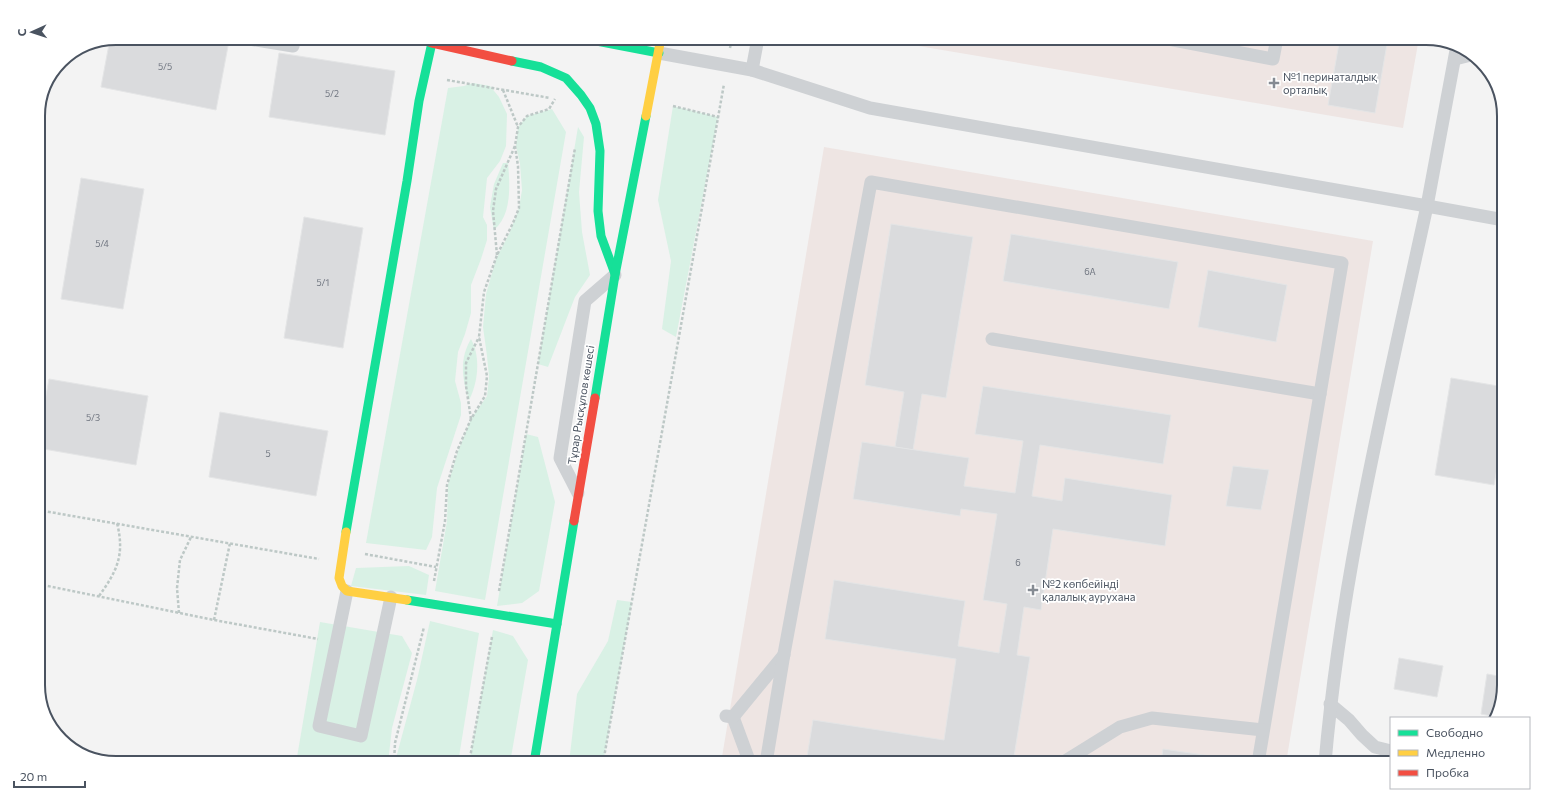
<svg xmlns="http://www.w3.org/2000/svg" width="1542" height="801" font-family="Commissioner,sans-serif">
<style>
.medical{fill:#eee5e3}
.green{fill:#d9f1e5}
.building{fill:#dadbdd;stroke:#e4e5e6}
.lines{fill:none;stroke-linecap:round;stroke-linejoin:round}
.path{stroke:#bdc8c6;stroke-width:2.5;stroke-dasharray:3 2;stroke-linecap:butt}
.lane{stroke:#ced1d4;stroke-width:13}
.fast{stroke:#16e098;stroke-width:9}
.slow{stroke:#ffcf43;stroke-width:9}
.jam{stroke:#f24e42;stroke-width:9}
.poi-dot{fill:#858b93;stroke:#fff;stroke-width:1.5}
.labels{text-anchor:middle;stroke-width:3.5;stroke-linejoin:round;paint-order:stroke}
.number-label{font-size:9px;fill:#707680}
.poi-label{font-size:11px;fill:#4a5360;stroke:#fff;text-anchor:start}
.street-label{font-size:11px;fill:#4a5360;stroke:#fff}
.rim{fill:none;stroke:#4a5360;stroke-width:2}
</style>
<rect width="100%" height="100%" fill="#f3f3f3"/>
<g class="medical">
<polygon points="871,38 1419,38 1403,128"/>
<polygon points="824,147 1373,241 1286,763 721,763"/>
</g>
<g class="green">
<polygon points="473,83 490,86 499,97 507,114 506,146 500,161 487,178 483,217 487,225 487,240 481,259 471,285 471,313 465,334 458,352 455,381 461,403 461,415 437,488 432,537 426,550 366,543 448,88 464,86"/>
<polygon points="673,106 718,117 676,337 662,329 671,261 658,200"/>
<polygon points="552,109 566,132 485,600 435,591 447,521 448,484 458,451 471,419 487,396 489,377 487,356 483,327 486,294 496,259 509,234 519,208 522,190 520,164 516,146 518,127 527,116"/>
<polygon points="578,127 584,137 579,192 582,232 590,275 575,297 548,367 538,364 526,434 538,437 555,502 539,591 522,603 497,606"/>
<path d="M503,163H508C510,185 512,215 494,230L490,207L494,184Z"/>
<path d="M471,339C481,357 478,383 469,400C462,379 459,359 471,339Z"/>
<polygon points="409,566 429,575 426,595 351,586 356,568"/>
<polygon points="617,600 632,602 603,763 569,763 577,694 608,641"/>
<polygon points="430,621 479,633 458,763 396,763 396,758 417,680"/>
<polygon points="320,622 402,636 412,653 392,728 388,763 296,763"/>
<polygon points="493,630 513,636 528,660 510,763 469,763"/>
</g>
<g class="building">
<polygon points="116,38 186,38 228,46 216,110 101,87 110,39"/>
<polygon points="1340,38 1388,38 1375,113 1328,105"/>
<polygon points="279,53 395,71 385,135 269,117"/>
<polygon points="81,178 144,189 123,309 61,299"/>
<polygon points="304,217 363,228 343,348 284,338"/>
<polygon points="891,224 973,237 946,398 922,394 913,450 895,447 904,392 865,385"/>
<polygon points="1011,234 1178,262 1169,309 1003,281"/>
<polygon points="1208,270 1287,285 1276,342 1198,327"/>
<polygon points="1451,378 1504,387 1504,429 1494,485 1435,475"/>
<polygon points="49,379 148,396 136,465 38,448 38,439"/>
<polygon points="983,386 1171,415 1163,464 1040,445 1032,496 1062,501 1065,478 1172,495 1165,546 1053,529 1041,610 1024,607 1017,655 1030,657 1013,763 978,763 978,762 942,756 941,763 806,763 813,720 944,740 956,659 825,639 834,580 965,601 958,646 999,653 1007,604 983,600 997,514 961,509 960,516 853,499 862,442 969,458 964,486 1015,493 1023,441 975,434"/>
<polygon points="220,412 328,431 316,496 209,477"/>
<polygon points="1233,466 1269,470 1261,510 1226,506"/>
<polygon points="1399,658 1443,666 1437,697 1394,689"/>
<polygon points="1487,674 1504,677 1504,685 1497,717 1481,714"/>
<polygon points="1163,749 1238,760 1237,763 1161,763"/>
</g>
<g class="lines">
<g class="path">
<polyline points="730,48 732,38"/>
<polyline points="447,80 550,98"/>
<polyline points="503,90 518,127"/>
<polyline points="673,106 718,117"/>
<polyline points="38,140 48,80"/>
<polyline points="497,255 493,211 496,189 515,146"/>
<polyline points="471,419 466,386 466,363 479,337"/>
<polyline points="38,510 319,559"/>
<polyline points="365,554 436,567"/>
<polyline points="434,581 445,521 447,485 457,451 471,419 485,396 487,376 479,337 484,292 497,255 513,223 519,208 518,166 515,146 518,127 527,116 549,109 555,99"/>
<polyline points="38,584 214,620 318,639"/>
<polyline points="499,591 575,148"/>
<path d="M99,596C117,571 125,555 117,523"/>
<polyline points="179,613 177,588 180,560 191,537"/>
<polyline points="214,620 230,543"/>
<polyline points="394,763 395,743 424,627"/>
<polyline points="469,763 492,637"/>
<polyline points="603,763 724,84"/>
</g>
<g class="lane">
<polyline points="243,38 293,46 295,38"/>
<polyline points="1163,38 1273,59 1277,38"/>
<polyline points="659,53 752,70 870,108 1427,206 1457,45"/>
<polyline points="1455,59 1471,55"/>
<polyline points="752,70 758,38"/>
<polyline points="992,339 1320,394"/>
<polyline points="578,493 560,458 585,301 615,275"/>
<polyline points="347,591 319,726 361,736 391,597"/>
<polyline points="1330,704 1349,720 1362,735 1375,747 1391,751"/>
<polyline points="726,716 733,717 750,763"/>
<polyline points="733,717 784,655"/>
<polyline points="766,763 784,654 871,182 1342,263 1258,763"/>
<polyline points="1062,763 1120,727 1152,718 1263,730"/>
<path d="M1325,763C1341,575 1387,390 1427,206L1504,220"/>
</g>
<g class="fast">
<polyline points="581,38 659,53"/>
<polyline points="512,61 541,67 566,78 581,95 590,108 596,124 600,151 598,211 601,236 615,274"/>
<polyline points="595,398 615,275 646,116"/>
<polyline points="346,532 407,181 419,101 433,38"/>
<polyline points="407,600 557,624"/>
<polyline points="534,763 574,521"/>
</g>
<g class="slow">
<polyline points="646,116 661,38"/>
<polyline points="346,532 339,578 342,586 347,591 407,600"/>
</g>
<g class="jam">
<polyline points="419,38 432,43 512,61"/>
<polyline points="574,521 595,398"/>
</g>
</g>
<g class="poi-dot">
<path d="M1272 77h4v4h4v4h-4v4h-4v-4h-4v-4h4z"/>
<path d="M1031 584h4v4h4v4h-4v4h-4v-4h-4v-4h4z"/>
</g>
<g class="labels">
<g class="number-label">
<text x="165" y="70">5/5</text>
<text x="332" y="97">5/2</text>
<text x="102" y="247">5/4</text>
<text x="1090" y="275">6А</text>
<text x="323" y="286">5/1</text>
<text x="93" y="421">5/3</text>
<text x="268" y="457">5</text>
<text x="1018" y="566">6</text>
</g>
<g class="poi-label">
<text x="1283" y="81">№1 перинаталдық<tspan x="1283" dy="13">орталық</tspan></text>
<text x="1042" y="588">№2 көпбейінді<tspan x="1042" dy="13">қалалық аурухана</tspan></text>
</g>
<g class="street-label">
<text transform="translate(581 405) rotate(-81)" y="4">Тұрар Рысқұлов көшесі</text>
</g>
</g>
<path d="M0 0H1542V801H0ZM116 45H1426A71 71 0 0 1 1497 116V685A71 71 0 0 1 1426 756H116A71 71 0 0 1 45 685V116A71 71 0 0 1 116 45Z" fill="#fff" fill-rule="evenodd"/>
<path class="rim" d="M116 45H1426A71 71 0 0 1 1497 116V685A71 71 0 0 1 1426 756H116A71 71 0 0 1 45 685V116A71 71 0 0 1 116 45Z"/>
<rect x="1390" y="717" width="140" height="72" fill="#ffffff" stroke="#b7babf"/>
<rect x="1398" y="730" width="20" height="6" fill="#16e098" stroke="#b7babf"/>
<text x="1426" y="737" font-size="12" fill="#4a5360">Свободно</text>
<rect x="1398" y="750" width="20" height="6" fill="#ffcf43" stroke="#b7babf"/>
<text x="1426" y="757" font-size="12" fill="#4a5360">Медленно</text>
<rect x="1398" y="770" width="20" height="6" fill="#f24e42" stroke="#b7babf"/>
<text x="1426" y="777" font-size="12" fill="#4a5360">Пробка</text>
<g transform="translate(32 32) rotate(267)" stroke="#ffffff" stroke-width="3" paint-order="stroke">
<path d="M0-3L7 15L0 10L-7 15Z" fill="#4a5360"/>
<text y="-6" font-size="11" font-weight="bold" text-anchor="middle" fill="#4a5360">С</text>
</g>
<path d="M14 781v6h71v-6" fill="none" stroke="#4a5360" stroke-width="2"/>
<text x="20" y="781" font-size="12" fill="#4a5360" stroke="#ffffff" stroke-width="3" paint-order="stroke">20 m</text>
</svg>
